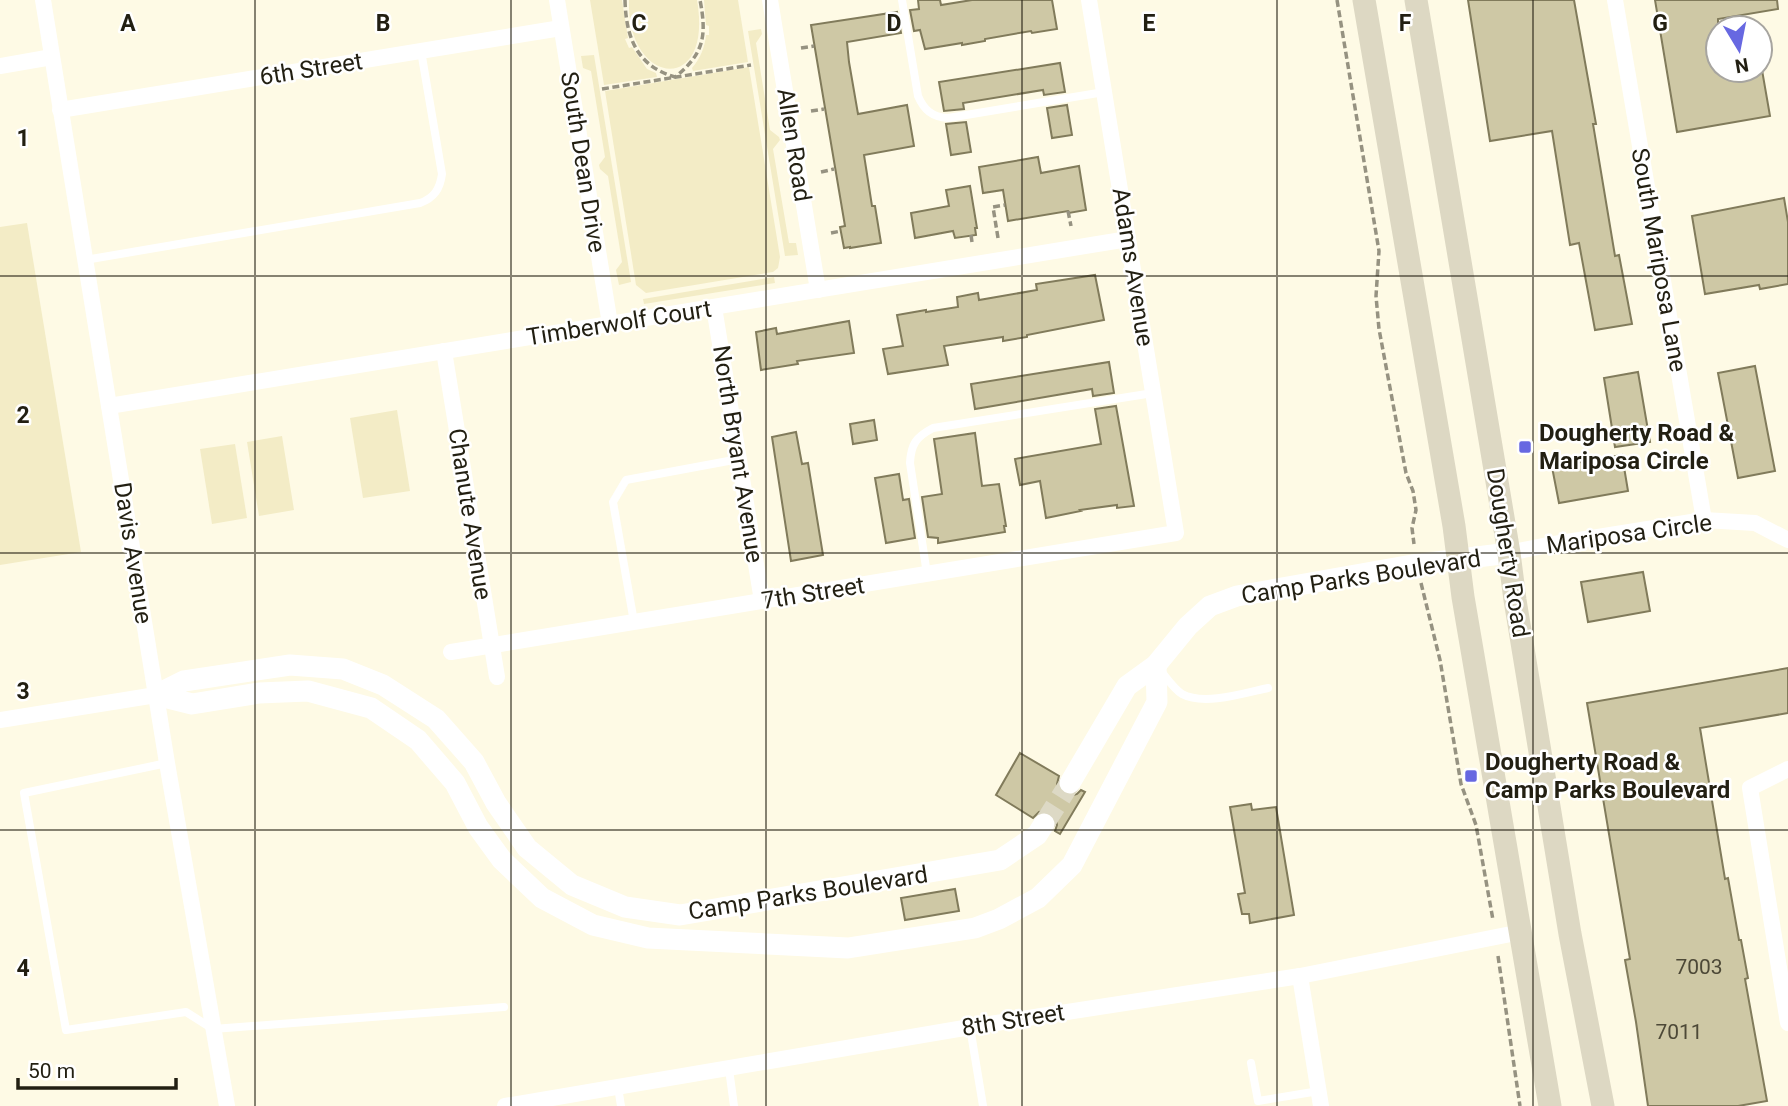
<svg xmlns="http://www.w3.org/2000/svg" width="1788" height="1106" font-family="Roboto,sans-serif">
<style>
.green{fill:#f3ecc6}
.building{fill:#cec8a5;stroke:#817b5b;stroke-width:2}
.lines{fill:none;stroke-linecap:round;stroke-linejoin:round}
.tertiary-tunnel{stroke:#ddd9c5;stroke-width:21;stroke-dasharray:21 10;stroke-linecap:butt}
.path{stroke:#969281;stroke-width:3.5;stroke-dasharray:7 3.5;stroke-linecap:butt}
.service{stroke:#fff;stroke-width:8}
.minor{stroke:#fff;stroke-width:16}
.tertiary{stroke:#fff;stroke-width:21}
.secondary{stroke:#ddd8c3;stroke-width:23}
.grid{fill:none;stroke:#221f12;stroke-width:2;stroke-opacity:0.55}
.poi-dot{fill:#6768e1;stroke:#fff;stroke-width:2.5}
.labels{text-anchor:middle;stroke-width:5;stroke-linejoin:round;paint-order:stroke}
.number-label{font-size:21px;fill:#4d4937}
.street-label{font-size:24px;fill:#221f12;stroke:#fff}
.poi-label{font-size:24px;font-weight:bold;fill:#221f12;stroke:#fff;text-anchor:start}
.grid-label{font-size:23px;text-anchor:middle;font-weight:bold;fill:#221f12;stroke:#fff;stroke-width:5;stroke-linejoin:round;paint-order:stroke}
</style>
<rect width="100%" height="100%" fill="#fefae5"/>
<g class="green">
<polygon points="590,0 622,0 628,38 625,39 629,48 632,47 647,69 656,73 657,77 604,85"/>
<path d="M629,0H697C714,97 626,86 629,0Z"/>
<path d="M704,0H738L748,62L693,71L692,68C700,59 705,47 706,35H709V26L706,25Z"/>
<polygon points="761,29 762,34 756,43 770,130 779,137 780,140 773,149 789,243 796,243 798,255 785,256 748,31"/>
<polygon points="594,55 631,282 619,285 616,270 622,262 608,176 600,169 599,165 605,157 591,71 583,68 581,56"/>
<polygon points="749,67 780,257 778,268 773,272 646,293 636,285 605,91"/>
<polygon points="27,223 81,552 0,565 0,227"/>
<polygon points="774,277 775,283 644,304 643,299"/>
<polygon points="397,410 410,491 363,498 350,418"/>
<polygon points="282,436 294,510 259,516 247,442"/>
<polygon points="235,444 247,518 212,524 200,449"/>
</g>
<g class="building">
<polygon points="918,0 940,0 941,5 972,0 1052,0 1057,29 1032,33 1031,31 985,39 985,41 962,45 962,43 925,49 920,30 914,31 910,10 919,9"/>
<polygon points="1468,0 1574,0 1596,124 1593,124 1615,256 1619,255 1632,324 1595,330 1579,243 1570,245 1552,131 1490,141"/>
<polygon points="1655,0 1777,0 1778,9 1718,19 1718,70 1762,70 1770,116 1677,132"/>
<polygon points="897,12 901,33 847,42 849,62 858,114 907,105 914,146 864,155 872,206 875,206 881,243 850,248 850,247 844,248 840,227 845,226 811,25"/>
<polygon points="1060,63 1065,92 1044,95 1043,90 963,103 964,109 944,111 939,82"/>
<polygon points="1067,105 1072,135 1052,138 1047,108"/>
<polygon points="966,122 971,152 951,155 946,124"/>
<polygon points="1038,157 1041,173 1079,166 1086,210 1069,213 1068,211 1008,221 1003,190 983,193 979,167"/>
<polygon points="970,186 977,228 975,228 976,235 955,238 953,231 915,238 911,213 949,206 946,190"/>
<polygon points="1784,198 1788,222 1788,284 1760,289 1759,285 1705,294 1692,216"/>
<polygon points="1095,275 1104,320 1027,335 1027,337 1003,341 1003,337 944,346 948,365 888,374 883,349 903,346 897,315 926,310 926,312 958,307 957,297 978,293 979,300 1037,290 1036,284"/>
<polygon points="849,321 854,353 797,361 798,364 761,370 756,332 776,328 777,334"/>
<polygon points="1109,362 1114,393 1093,396 1092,389 975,409 971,384"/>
<polygon points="1755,366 1775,471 1738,478 1718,373"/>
<polygon points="1638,372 1650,442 1615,447 1604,378"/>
<polygon points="1116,406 1134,506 1117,508 1117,505 1080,510 1081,511 1046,518 1040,481 1020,485 1015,459 1101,444 1095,409"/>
<polygon points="874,420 877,440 853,444 850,424"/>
<polygon points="796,432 802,464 808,463 823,555 791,561 772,437"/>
<polygon points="975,433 982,486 999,484 1006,526 1004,526 1005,532 938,543 938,538 928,537 922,497 942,494 934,439"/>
<polygon points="1622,455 1628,491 1559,503 1552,467"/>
<polygon points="899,474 903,500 909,499 915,538 886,543 875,478"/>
<polygon points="1643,572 1650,611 1588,622 1581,582"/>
<polygon points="1788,668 1788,713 1700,728 1725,879 1728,878 1739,940 1741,940 1748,978 1745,979 1767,1101 1738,1106 1648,1106 1636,1022 1625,960 1630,959 1587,703"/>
<polygon points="1020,753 1059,776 1057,784 1058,789 1063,794 1071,796 1077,794 1081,790 1085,792 1060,834 1055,831 1057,825 1056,819 1050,813 1045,811 1039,812 1033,818 996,795"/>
<polygon points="1251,804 1252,810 1276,807 1294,915 1250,923 1249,914 1242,914 1238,894 1245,893 1230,807"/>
<polygon points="955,889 959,911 905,920 901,898"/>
</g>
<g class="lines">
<polyline class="tertiary-tunnel" points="1044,824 1070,783"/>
<g class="path">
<path d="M625,0C626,38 637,66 675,77C704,54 707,36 700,0"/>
<polyline points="1337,0 1379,251 1376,296 1379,329 1406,473 1413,491 1416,510 1412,528 1414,544"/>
<polyline points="801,48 814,46"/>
<polyline points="602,89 751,65"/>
<polyline points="811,111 824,109"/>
<polyline points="821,172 834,169"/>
<polyline points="1068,211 1071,226"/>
<polyline points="831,233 841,231"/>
<polyline points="971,235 972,242"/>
<polyline points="998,238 993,207 1005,205"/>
<polyline points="1421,583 1440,660 1461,784 1476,825 1493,920"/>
<polyline points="1498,956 1520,1106"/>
</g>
<g class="service">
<path d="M902,0L918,96C924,110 932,117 948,118L1104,92"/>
<path d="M85,260L420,203C434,198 440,189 442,174L421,51"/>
<path d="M927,574L910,463C911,444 916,437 933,428L1153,393"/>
<polyline points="634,622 613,502 626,480 739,459"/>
<path d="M1160,670C1167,678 1173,688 1182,694C1204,706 1245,693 1268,688"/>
<polyline points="167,763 24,793 66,1030 186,1012 213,1029 504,1007"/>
<polyline points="970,1027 983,1106"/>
<polyline points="1251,1063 1258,1101 1319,1091"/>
<polyline points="729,1069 734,1106"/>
<polyline points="618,1087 621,1106"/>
</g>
<g class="minor">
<polyline points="43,0 167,763 227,1106"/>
<polyline points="557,0 610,324"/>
<polyline points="770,0 818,290"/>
<polyline points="1615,0 1704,520"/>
<polyline points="0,66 52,57"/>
<polyline points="60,110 561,28"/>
<polyline points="714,307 762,601"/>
<polyline points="444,351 497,677"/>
<polyline points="109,406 1128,239"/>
<polyline points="1509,553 1548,545 1704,520 1755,523 1788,540"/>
<polyline points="451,652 1176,533 1089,0"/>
<polyline points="0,720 156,695"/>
<polyline points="1788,769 1750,788 1788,1023"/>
<polyline points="1300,976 1321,1106"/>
<polyline points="505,1106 970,1027 1300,976 1521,932"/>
</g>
<g class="tertiary">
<polyline points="156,695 192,704 259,693 308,691 371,708 418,740 455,783 478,827 502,860 542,898 593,925 648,938 848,948 975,928 999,919 1038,898 1072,865 1157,702 1156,665"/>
<polyline points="156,695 184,681 290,665 343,669 383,685 436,719 474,762 496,803 527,848 572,885 625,907 680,915 1000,860 1037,835 1044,824"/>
<polyline points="1070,783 1127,686 1156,665 1188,626 1210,606 1237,596 1412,565 1509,553"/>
</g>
<g class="secondary">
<polyline points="1364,0 1454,526 1463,597 1550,1106"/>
<polyline points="1416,0 1509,553 1515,600 1570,934 1603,1106"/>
</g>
</g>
<path class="grid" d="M255,0V1106M511,0V1106M766,0V1106M1022,0V1106M1277,0V1106M1533,0V1106M0,276H1788M0,553H1788M0,830H1788"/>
<g class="poi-dot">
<rect x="1518" y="440" width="14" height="14" rx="3.5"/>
<rect x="1464" y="769" width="14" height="14" rx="3.5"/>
</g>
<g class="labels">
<g class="number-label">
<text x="1699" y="974">7003</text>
<text x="1679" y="1039">7011</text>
</g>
<g class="street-label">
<text transform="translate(311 69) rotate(-9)" y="8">6th Street</text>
<text transform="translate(794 145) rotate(81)" y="8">Allen Road</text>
<text transform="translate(583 162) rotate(81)" y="8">South Dean Drive</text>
<text transform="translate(1659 260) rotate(80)" y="8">South Mariposa Lane</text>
<text transform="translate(1133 267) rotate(81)" y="8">Adams Avenue</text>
<text transform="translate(619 323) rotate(-9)" y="8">Timberwolf Court</text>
<text transform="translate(738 454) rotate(81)" y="8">North Bryant Avenue</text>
<text transform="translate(470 514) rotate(81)" y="8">Chanute Avenue</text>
<text transform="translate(1629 534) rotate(-8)" y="8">Mariposa Circle</text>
<text transform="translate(133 553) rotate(81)" y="8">Davis Avenue</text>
<text transform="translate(1508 553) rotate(81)" y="8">Dougherty Road</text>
<text transform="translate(1361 577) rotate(-9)" y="8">Camp Parks Boulevard</text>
<text transform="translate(813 593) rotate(-9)" y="8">7th Street</text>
<text transform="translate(808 893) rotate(-9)" y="8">Camp Parks Boulevard</text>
<text transform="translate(1013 1020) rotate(-9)" y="8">8th Street</text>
</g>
<g class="poi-label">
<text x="1539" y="441">Dougherty Road &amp;<tspan x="1539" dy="28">Mariposa Circle</tspan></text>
<text x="1485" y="770">Dougherty Road &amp;<tspan x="1485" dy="28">Camp Parks Boulevard</tspan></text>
</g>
</g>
<g class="grid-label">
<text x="128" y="31">A</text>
<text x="383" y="31">B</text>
<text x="639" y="31">C</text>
<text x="894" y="31">D</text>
<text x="1149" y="31">E</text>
<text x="1405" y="31">F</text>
<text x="1660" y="31">G</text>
<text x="23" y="146">1</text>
<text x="23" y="423">2</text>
<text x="23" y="699">3</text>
<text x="23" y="976">4</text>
</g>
<g transform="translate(1739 49) rotate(170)"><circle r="33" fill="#ffffff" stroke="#a7a5a0" stroke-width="2"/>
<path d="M0-5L12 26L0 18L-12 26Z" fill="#6768e1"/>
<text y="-10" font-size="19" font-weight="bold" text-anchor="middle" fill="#221f12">N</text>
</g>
<path d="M18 1078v10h158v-10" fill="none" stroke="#221f12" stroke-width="3.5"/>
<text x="28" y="1078" font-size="21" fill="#221f12" stroke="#ffffff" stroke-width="5" paint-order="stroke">50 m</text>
</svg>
